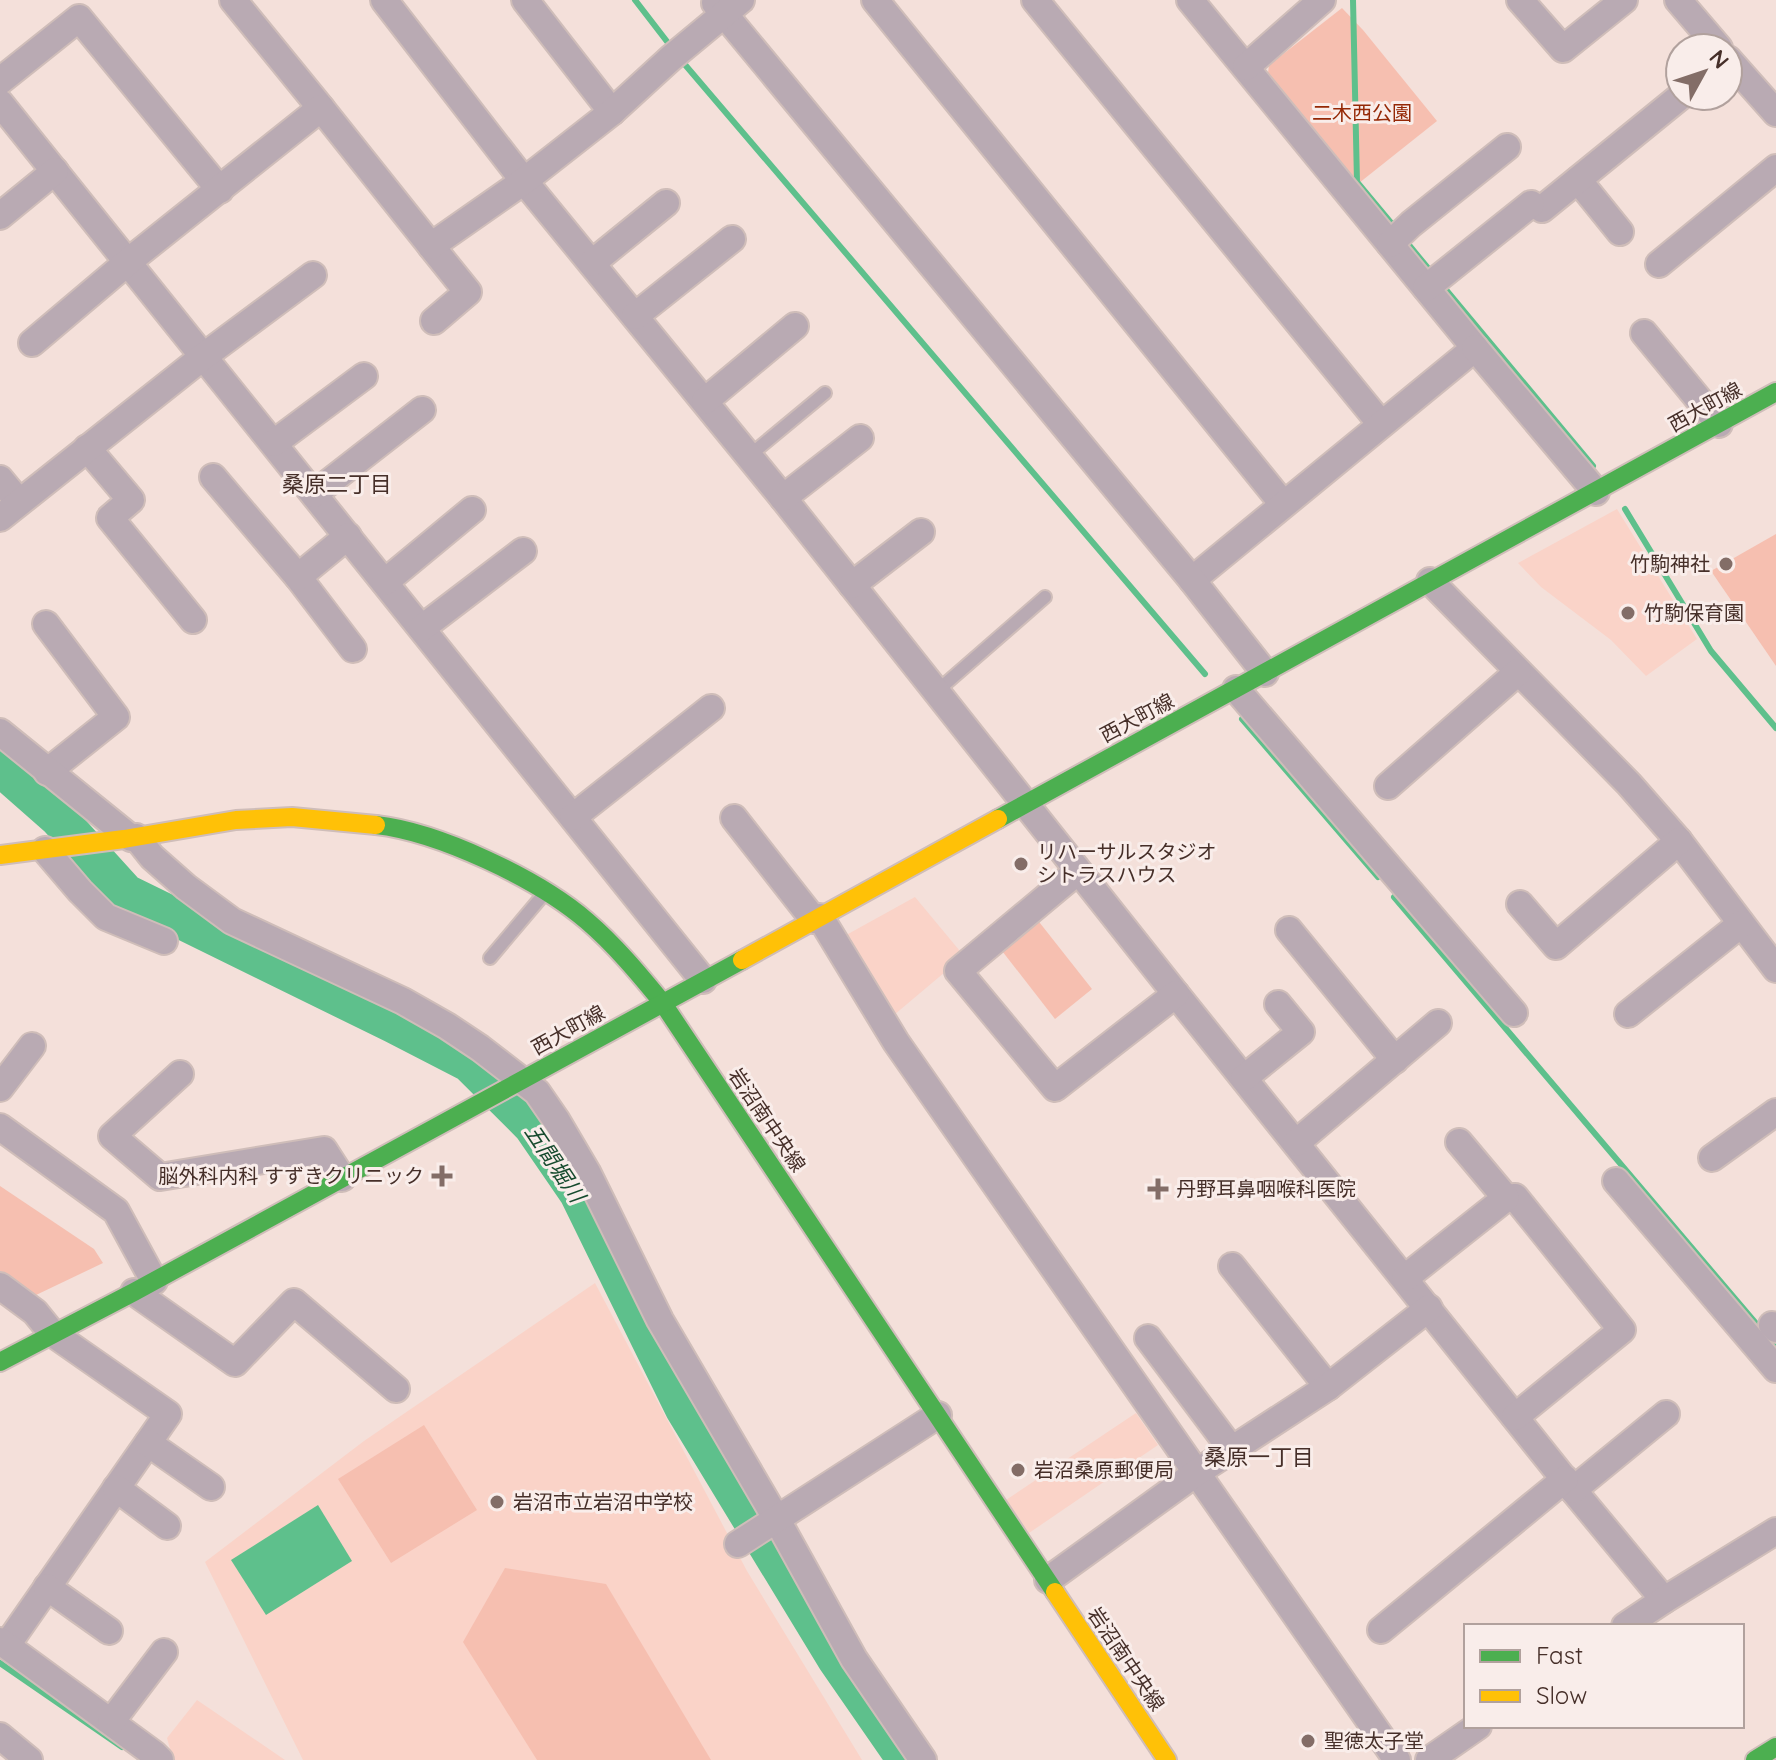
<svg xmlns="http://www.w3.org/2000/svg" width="1776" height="1760" font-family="Quicksand,'Noto Sans JP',sans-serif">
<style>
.built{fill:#fad3c8}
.green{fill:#f6bfb0}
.water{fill:#5ec08c}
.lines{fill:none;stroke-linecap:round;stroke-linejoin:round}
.stream{stroke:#5ec08c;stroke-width:6}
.river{stroke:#5ec08c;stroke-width:38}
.lane-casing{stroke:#cfbdb9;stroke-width:16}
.street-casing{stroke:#cfbdb9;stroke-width:30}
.fast-casing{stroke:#cfbdb9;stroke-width:22}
.slow-casing{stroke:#cfbdb9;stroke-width:22}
.lane{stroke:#b9aab3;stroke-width:12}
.street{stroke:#b9aab3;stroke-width:26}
.fast{stroke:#4caf50;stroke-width:18}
.slow{stroke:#ffc107;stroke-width:18}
.poi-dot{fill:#836d67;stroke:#f9edea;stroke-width:3}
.labels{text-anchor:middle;stroke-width:6;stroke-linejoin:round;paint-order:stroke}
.park-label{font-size:20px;fill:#952806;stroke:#f9edea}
.street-label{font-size:20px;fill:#462f29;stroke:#f9edea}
.poi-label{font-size:20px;fill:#462f29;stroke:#f9edea;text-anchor:start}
.neighbourhood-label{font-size:22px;fill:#462f29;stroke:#f9edea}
.water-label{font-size:22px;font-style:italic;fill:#164b2e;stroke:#f9edea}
</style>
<rect width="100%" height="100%" fill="#f4e0da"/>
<g class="built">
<polygon points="1617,509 1697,639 1646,676 1611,640 1541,587 1518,563"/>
<polygon points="915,897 964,956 888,1020 839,939"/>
<polygon points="595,1283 747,1571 862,1760 303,1760 205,1562 364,1441"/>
<polygon points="1136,1413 1158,1445 1029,1533 1006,1500"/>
<polygon points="197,1700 285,1760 173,1760 167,1738"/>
</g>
<g class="green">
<polygon points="1342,8 1363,30 1437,121 1354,187 1267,81 1269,65"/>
<polygon points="1776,534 1776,666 1711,571"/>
<polygon points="1036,918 1092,989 1055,1019 999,947"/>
<polygon points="0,1186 94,1249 103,1263 36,1295 0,1271"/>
<polygon points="424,1425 477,1510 391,1563 338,1479"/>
<polygon points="505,1568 606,1584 711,1760 537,1760 463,1642"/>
</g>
<polygon class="water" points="318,1505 352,1561 266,1615 231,1560"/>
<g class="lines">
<g class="stream">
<polyline points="635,0 672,48"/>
<polyline points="1353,0 1357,182 1397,230"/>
<polyline points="681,60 1205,674"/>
<polyline points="1404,239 1432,273"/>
<polyline points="1442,285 1593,466"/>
<polyline points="1625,509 1711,651 1776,728"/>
<polyline points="1242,719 1378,877"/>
<polyline points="1394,897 1776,1347"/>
<polyline points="0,1663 122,1747"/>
</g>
<polyline class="river" points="0,767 58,818 126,893 393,1024 469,1063 532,1126 578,1193 684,1409 836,1659 906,1760"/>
<defs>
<g id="lane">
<polyline points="749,456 825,393"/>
<polyline points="936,692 1045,597"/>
<polyline points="490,958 544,894"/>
</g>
<g id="street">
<polyline points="233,0 321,108"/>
<polyline points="384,0 524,181 783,498 1176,994 1573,1490 1664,1600"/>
<polyline points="525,0 612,112"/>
<polyline points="875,0 1283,504"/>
<polyline points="1035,0 1381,424"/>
<polyline points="1190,0 1475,348 1192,580"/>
<polyline points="1520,0 1563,49 1624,0"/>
<polyline points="1678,0 1719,48"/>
<polyline points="715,3 1192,580 1265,673"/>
<polyline points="1728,59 1776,113"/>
<polyline points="1246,67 1322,0"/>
<polyline points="0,81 79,18 220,190"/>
<polyline points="0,103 703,980"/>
<polyline points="1578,180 1620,232"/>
<polyline points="1542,209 1681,96"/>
<polyline points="0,216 55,171"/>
<polyline points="1390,244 1411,224 1507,147"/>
<polyline points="431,246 468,292 434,321"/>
<polyline points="592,263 666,203"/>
<polyline points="1659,264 1776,168"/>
<polyline points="1426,288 1531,204"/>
<polyline points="635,316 732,239"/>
<polyline points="1644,333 1719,424"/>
<polyline points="32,343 129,261 321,108 431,246 524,181 612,112 671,58 741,0"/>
<polyline points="1475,348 1596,492"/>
<polyline points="705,401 795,326"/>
<polyline points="274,443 364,376"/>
<polyline points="87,448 131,500 110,518 193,620"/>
<polyline points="213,477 298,577 353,649"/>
<polyline points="0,479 19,502"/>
<polyline points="314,494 422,410"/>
<polyline points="783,498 860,438"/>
<polyline points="0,518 204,356 313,275"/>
<polyline points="298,577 348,536"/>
<polyline points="1430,581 1629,784 1679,841 1776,969"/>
<polyline points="385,582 472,510"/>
<polyline points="852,585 921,532"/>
<polyline points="46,624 116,717 47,772"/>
<polyline points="422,628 523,551"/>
<polyline points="1236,689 1514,1013"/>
<polyline points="0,732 131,838"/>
<polyline points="1388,786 1518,672"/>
<polyline points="573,817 711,708"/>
<polyline points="734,818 814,920"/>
<polyline points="136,837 152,857 186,887 232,921 403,1001 447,1026 480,1048 537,1092 557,1121 587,1172 660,1320 776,1518 854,1659 923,1760"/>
<polyline points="45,850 80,891 106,917 164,941"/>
<polyline points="1078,871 958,971 1055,1088 1176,994"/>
<polyline points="1520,904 1556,946 1679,841"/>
<polyline points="820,917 896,1042 1397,1760"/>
<polyline points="1289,930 1395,1060"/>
<polyline points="1628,1014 1741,924"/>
<polyline points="180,1074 112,1136 160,1177 324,1150 342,1178"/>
<polyline points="1244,1078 1301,1032 1278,1004"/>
<polyline points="0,1088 32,1046"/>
<polyline points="0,1127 116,1211 154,1281"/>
<polyline points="1296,1143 1438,1023"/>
<polyline points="1712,1158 1776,1112"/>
<polyline points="1616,1181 1776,1369"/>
<polyline points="1506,1198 1515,1197 1622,1330 1515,1417"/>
<polyline points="1232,1266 1328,1387"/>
<polyline points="1405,1278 1506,1198 1459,1142"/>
<polyline points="0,1286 35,1312 52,1333 168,1414 7,1645"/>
<polyline points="134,1292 235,1363 294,1302 396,1389"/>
<polyline points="1772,1325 1776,1329"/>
<polyline points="1148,1338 1232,1450"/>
<polyline points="148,1443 211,1487"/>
<polyline points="116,1488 167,1526"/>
<polyline points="1573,1490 1666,1414"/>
<polyline points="738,1544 938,1415"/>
<polyline points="1048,1580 1196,1473 1328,1387 1429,1308"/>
<polyline points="47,1587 109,1631"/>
<polyline points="1625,1626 1664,1600 1776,1531"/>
<polyline points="1381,1630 1565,1479"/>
<polyline points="0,1641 154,1754 160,1760"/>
<polyline points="111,1722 164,1652"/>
<polyline points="0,1736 29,1760"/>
<polyline points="1429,1760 1478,1726"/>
</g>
<g id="fast">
<polyline points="998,819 1776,392"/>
<path d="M376,825C439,832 538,879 587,921C615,945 639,974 662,1002L1055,1592"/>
<polyline points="0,1362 134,1292 742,960"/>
<polyline points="1755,1760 1776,1747"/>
</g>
<g id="slow">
<polyline points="0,855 124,839 236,820 292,817 376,825"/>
<polyline points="742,960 998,819"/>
<polyline points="1055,1592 1167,1760"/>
</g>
</defs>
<use href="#lane" class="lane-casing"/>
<use href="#street" class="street-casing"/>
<use href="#fast" class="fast-casing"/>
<use href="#slow" class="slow-casing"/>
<use href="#lane" class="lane"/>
<use href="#street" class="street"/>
<use href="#fast" class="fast"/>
<use href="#slow" class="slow"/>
</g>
<g class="poi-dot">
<circle cx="1726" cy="564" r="8"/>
<circle cx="1628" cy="613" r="8"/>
<circle cx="1021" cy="864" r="8"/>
<path d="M438 1164h8v8h8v8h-8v8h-8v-8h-8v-8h8z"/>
<path d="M1154 1177h8v8h8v8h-8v8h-8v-8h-8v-8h8z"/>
<circle cx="1018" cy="1470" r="8"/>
<circle cx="497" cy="1502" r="8"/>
<circle cx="1308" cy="1741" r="8"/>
</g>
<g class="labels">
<g class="park-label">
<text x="1362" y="120">二木西公園</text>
</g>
<g class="street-label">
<text transform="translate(1705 407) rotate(-29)" y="7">西大町線</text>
<text transform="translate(1137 718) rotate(-28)" y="7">西大町線</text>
<text transform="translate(568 1030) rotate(-29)" y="7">西大町線</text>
<text transform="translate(767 1120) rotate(56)" y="7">岩沼南中央線</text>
<text transform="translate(1126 1659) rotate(56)" y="7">岩沼南中央線</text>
</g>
<g class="poi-label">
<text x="1710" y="571" text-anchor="end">竹駒神社</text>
<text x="1644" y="620">竹駒保育園</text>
<text x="1037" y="859">リハーサルスタジオ<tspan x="1037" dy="23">シトラスハウス</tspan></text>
<text x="424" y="1183" text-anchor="end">脳外科内科 すずきクリニック</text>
<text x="1176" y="1196">丹野耳鼻咽喉科医院</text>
<text x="1034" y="1477">岩沼桑原郵便局</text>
<text x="513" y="1509">岩沼市立岩沼中学校</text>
<text x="1324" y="1748">聖徳太子堂</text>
</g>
<g class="neighbourhood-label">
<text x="337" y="492">桑原二丁目</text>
<text x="1259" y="1465">桑原一丁目</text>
</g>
<g class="water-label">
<text transform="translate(555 1163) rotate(56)" y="8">五間堀川</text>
</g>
</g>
<rect x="1464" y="1624" width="280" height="104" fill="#f9edea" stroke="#b1a19d" stroke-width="2"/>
<rect x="1480" y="1650" width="40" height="12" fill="#4caf50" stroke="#b1a19d" stroke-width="2"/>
<text x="1536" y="1664" font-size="24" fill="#462f29">Fast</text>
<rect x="1480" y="1690" width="40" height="12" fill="#ffc107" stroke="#b1a19d" stroke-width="2"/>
<text x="1536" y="1704" font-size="24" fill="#462f29">Slow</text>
<g transform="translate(1704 72) rotate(50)"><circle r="38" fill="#f9edea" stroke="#b1a19d" stroke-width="2"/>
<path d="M0-6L14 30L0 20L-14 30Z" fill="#836d67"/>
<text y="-12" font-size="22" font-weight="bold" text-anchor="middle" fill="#462f29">N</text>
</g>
</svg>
